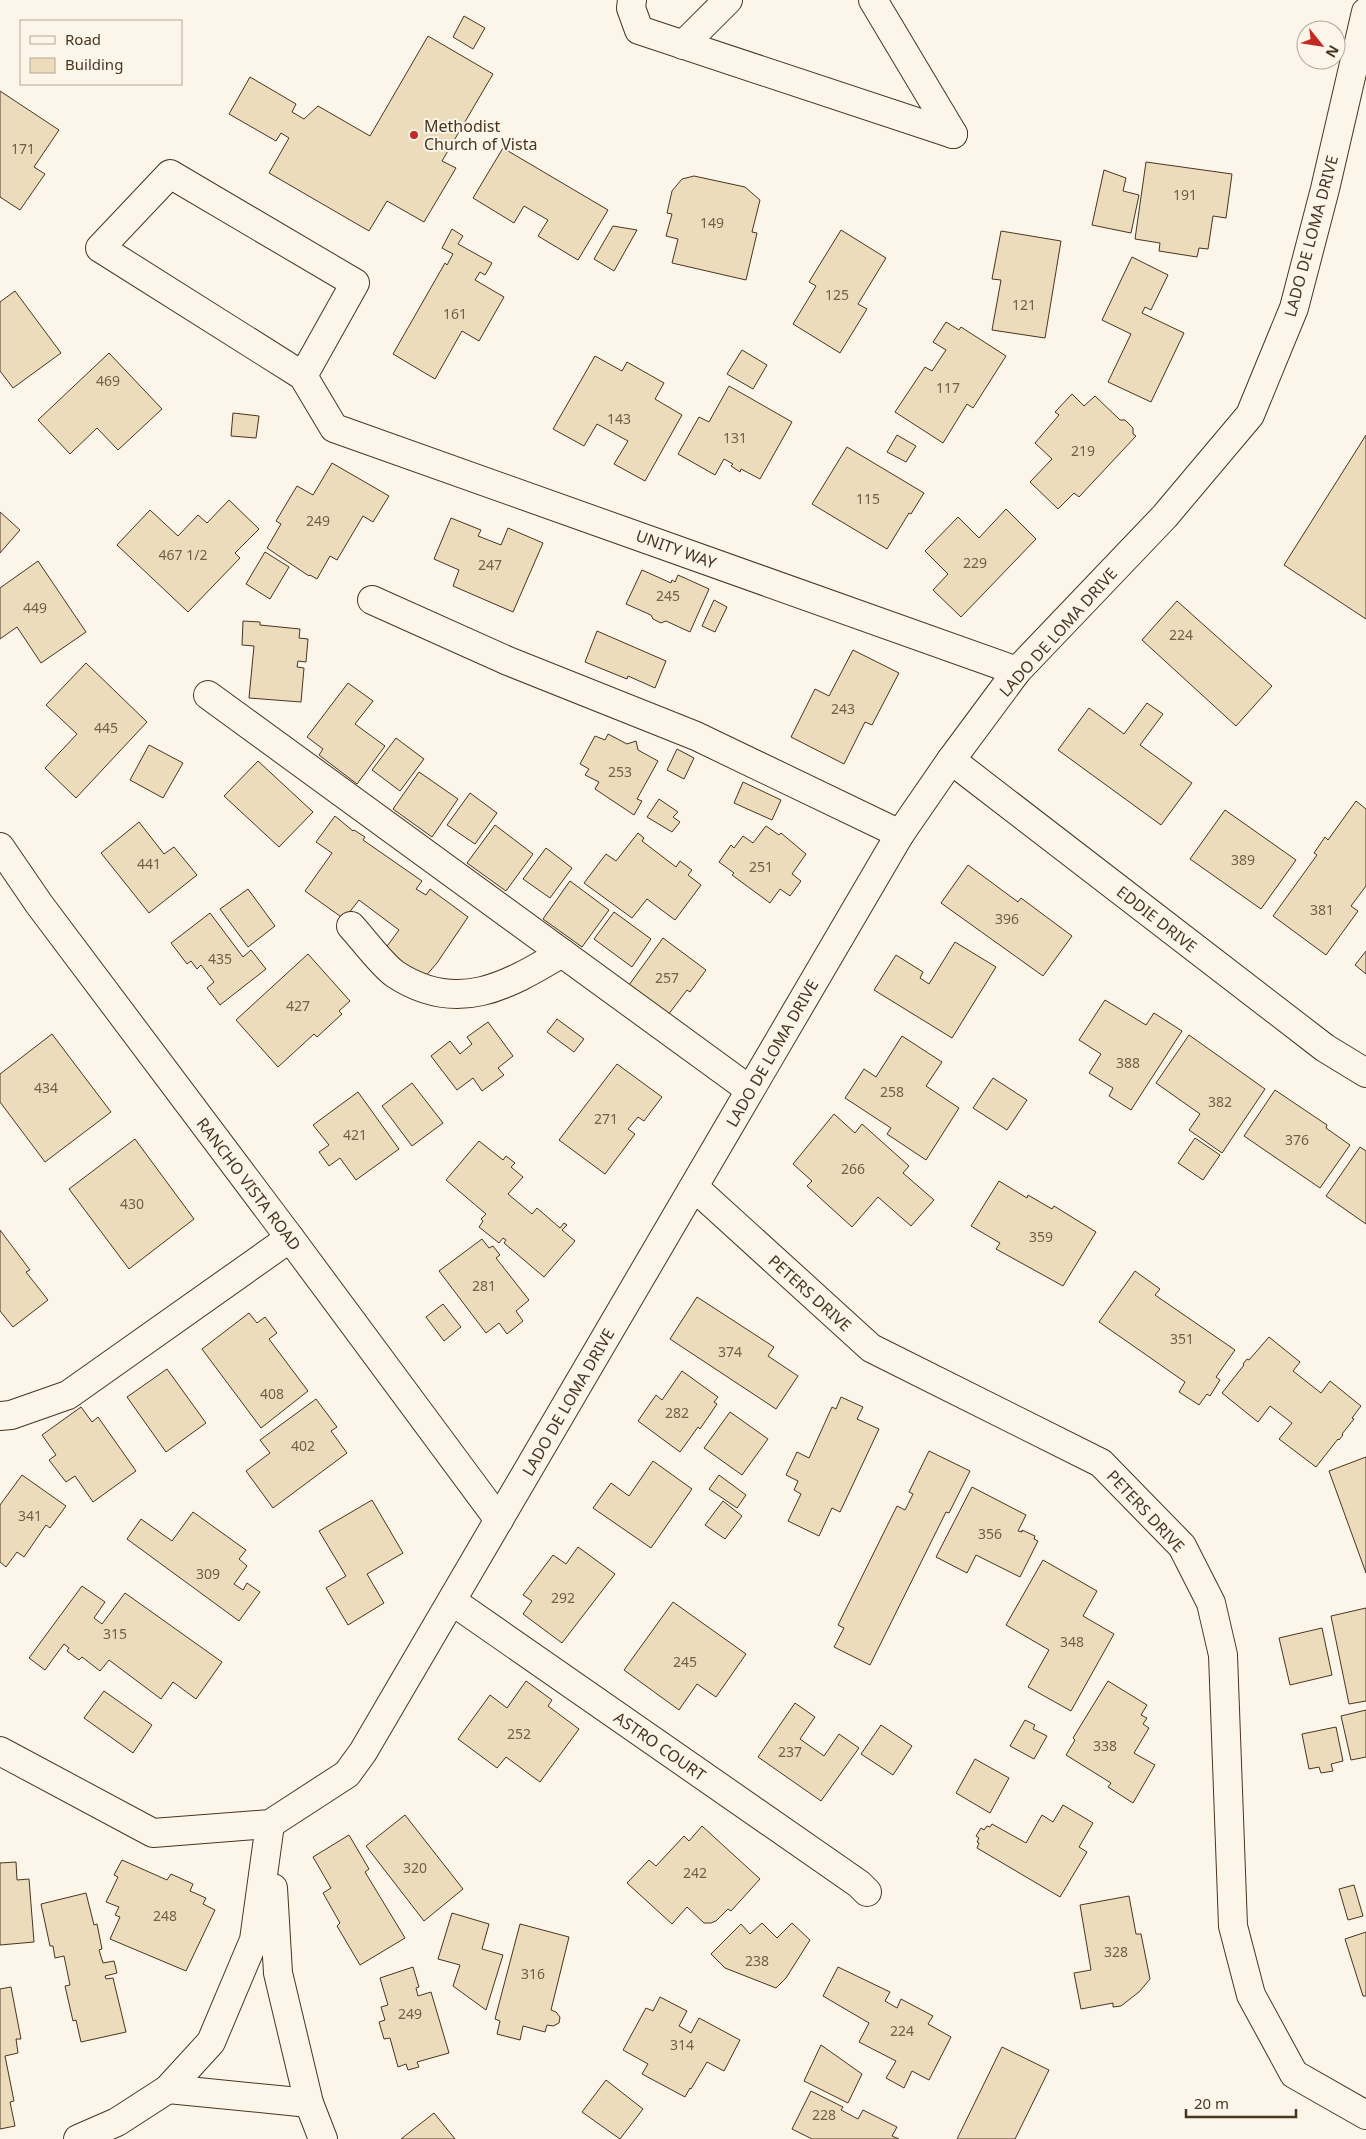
<svg xmlns="http://www.w3.org/2000/svg" width="1366" height="2139" font-family="'Noto Sans',sans-serif">
<style>
.building{fill:#ecdcbc;stroke:#4a3520}
.lines{fill:none;stroke-linecap:round;stroke-linejoin:round}
.minor-casing{stroke:#4a3520;stroke-width:30}
.minor{stroke:#fbf6e9;stroke-width:28}
.poi-dot{fill:#c62828;stroke:#fbf6e9;stroke-width:2}
.labels{text-anchor:middle;stroke-width:4;stroke-linejoin:round;paint-order:stroke}
.number-label{font-size:14px;fill:#725f47}
.poi-label{font-size:16px;fill:#4a3520;stroke:#fbf6e9;text-anchor:start}
.street-label{font-size:16px;fill:#4a3520;stroke:#fbf6e9}
</style>
<rect width="100%" height="100%" fill="#fbf6e9"/>
<g class="building">
<polygon points="464,16 485,28 473,49 453,37"/>
<polygon points="428,36 493,74 442,161 456,168 424,222 387,201 369,231 269,173 289,138 281,133 276,141 229,114 250,77 296,104 292,112 304,119 318,106 370,136"/>
<polygon points="0,91 59,130 34,167 45,174 20,210 0,197"/>
<polygon points="503,148 608,210 578,260 538,236 548,220 524,206 514,223 473,198"/>
<polygon points="1146,162 1232,174 1226,218 1213,216 1208,249 1199,248 1197,257 1159,251 1160,243 1135,239"/>
<polygon points="1104,170 1126,178 1123,191 1139,195 1131,233 1092,225"/>
<polygon points="694,176 745,187 760,200 752,232 757,233 746,280 672,263 678,239 666,236 672,214 667,213 672,191 682,179"/>
<polygon points="613,226 637,230 614,271 594,259"/>
<polygon points="452,229 463,236 458,244 492,263 485,275 480,272 475,280 504,297 479,341 462,331 435,379 393,354 445,263 447,265 453,254 442,248"/>
<polygon points="841,230 886,258 858,304 867,309 840,353 793,324 816,286 809,282"/>
<polygon points="1001,231 1061,241 1045,338 992,330 1001,280 992,279"/>
<polygon points="1132,257 1168,275 1151,310 1145,307 1142,313 1184,333 1151,402 1108,382 1131,334 1102,320"/>
<polygon points="15,291 61,353 13,388 0,371 0,302"/>
<polygon points="946,322 959,330 961,327 1006,356 973,408 967,404 943,443 895,412 925,367 932,371 946,350 933,342"/>
<polygon points="742,350 767,365 753,389 727,374"/>
<polygon points="109,353 162,409 118,450 97,428 70,454 38,420"/>
<polygon points="595,356 622,371 627,362 664,383 655,399 682,415 645,481 614,464 628,441 597,424 584,446 553,429"/>
<polygon points="729,386 792,422 760,479 741,469 740,472 731,466 733,464 724,459 715,475 678,454 699,417 709,422"/>
<polygon points="1072,394 1084,406 1095,396 1120,420 1125,420 1133,428 1133,434 1136,436 1079,497 1074,493 1058,509 1030,482 1052,459 1035,443 1059,415 1055,412"/>
<polygon points="233,413 259,416 256,438 231,436"/>
<polygon points="897,435 916,446 906,462 887,452"/>
<polygon points="1366,435 1366,619 1284,565"/>
<polygon points="847,447 924,493 911,514 909,513 887,549 812,504"/>
<polygon points="332,463 389,496 373,522 363,516 337,560 330,556 317,579 310,575 309,576 267,548 281,524 276,521 297,486 313,495"/>
<polygon points="229,500 259,529 235,553 240,558 188,612 117,545 150,510 178,536 198,515 207,523"/>
<polygon points="1006,509 1036,539 961,617 933,590 948,574 925,551 958,517 979,538"/>
<polygon points="0,512 20,530 0,553"/>
<polygon points="451,518 481,530 478,536 501,545 508,528 543,543 513,612 453,586 459,570 434,559"/>
<polygon points="265,552 289,567 270,599 246,584"/>
<polygon points="38,561 86,632 41,663 17,627 0,639 0,588"/>
<polygon points="642,570 671,583 672,580 675,582 678,575 709,589 690,632 666,621 661,623 653,619 651,615 626,604"/>
<polygon points="714,600 727,607 715,632 702,626"/>
<polygon points="1177,601 1272,686 1236,726 1142,640"/>
<polygon points="243,621 260,622 260,625 300,629 299,638 308,639 306,662 298,661 297,667 304,668 301,702 249,698 254,646 242,645"/>
<polygon points="597,631 666,661 655,688 628,676 627,679 585,662"/>
<polygon points="853,650 899,673 872,725 865,722 844,764 791,737 815,689 829,696"/>
<polygon points="86,663 147,722 76,798 45,768 77,734 46,705"/>
<polygon points="348,683 373,701 355,724 385,746 357,784 319,755 323,749 307,737"/>
<polygon points="1147,703 1163,714 1140,745 1192,783 1161,825 1058,750 1089,708 1124,734"/>
<polygon points="608,734 627,744 636,741 638,750 658,761 637,799 642,801 634,815 595,789 599,782 585,775 589,769 580,764 595,736 605,740"/>
<polygon points="396,738 424,759 400,791 372,770"/>
<polygon points="149,745 183,763 163,798 130,780"/>
<polygon points="677,749 694,758 684,779 667,770"/>
<polygon points="258,761 313,812 279,847 224,796"/>
<polygon points="419,772 458,799 432,837 393,809"/>
<polygon points="743,782 781,800 772,820 734,803"/>
<polygon points="470,793 497,813 475,844 447,825"/>
<polygon points="659,799 678,812 673,817 680,822 672,832 647,817"/>
<polygon points="1356,801 1366,809 1366,886 1351,906 1358,911 1326,955 1273,916 1317,855 1314,853 1325,837 1328,840"/>
<polygon points="1225,810 1296,860 1261,909 1190,859"/>
<polygon points="335,816 353,831 354,830 365,837 363,840 422,881 416,889 426,895 430,889 468,917 437,963 424,978 385,949 399,930 359,900 344,919 305,891 332,853 316,842"/>
<polygon points="139,822 164,854 174,847 197,875 149,913 101,853"/>
<polygon points="495,825 533,854 506,891 467,863"/>
<polygon points="766,826 779,835 781,833 806,854 792,874 801,881 790,896 780,889 770,903 732,875 734,873 719,862 731,845 734,848 743,836 753,843"/>
<polygon points="638,833 644,838 642,841 676,867 680,861 692,870 688,875 701,885 675,920 647,899 632,918 584,883 606,854 616,861"/>
<polygon points="546,848 572,868 550,898 523,879"/>
<polygon points="968,865 1018,902 1021,898 1072,936 1043,976 941,903"/>
<polygon points="570,881 609,910 582,947 543,919"/>
<polygon points="248,889 275,926 248,947 220,909"/>
<polygon points="614,912 651,939 632,967 594,939"/>
<polygon points="210,913 243,957 251,950 266,969 220,1005 207,988 214,982 201,965 197,969 191,961 187,964 171,943"/>
<polygon points="663,938 706,970 690,992 687,990 668,1015 629,985"/>
<polygon points="955,942 996,967 952,1038 874,990 896,955 923,972 920,978 929,984"/>
<polygon points="1366,951 1366,974 1355,965"/>
<polygon points="308,954 350,1001 339,1011 342,1014 317,1037 314,1034 278,1067 236,1020"/>
<polygon points="1105,1000 1146,1025 1154,1013 1182,1031 1131,1110 1109,1096 1113,1088 1089,1073 1101,1054 1079,1040"/>
<polygon points="557,1019 584,1039 574,1052 547,1032"/>
<polygon points="488,1022 513,1056 498,1068 504,1075 482,1091 473,1078 457,1090 431,1056 450,1041 460,1054 472,1044 467,1037"/>
<polygon points="52,1034 111,1112 45,1162 0,1102 0,1074"/>
<polygon points="1189,1035 1265,1089 1222,1153 1189,1130 1200,1114 1156,1083"/>
<polygon points="902,1036 942,1062 926,1086 959,1108 926,1160 887,1134 891,1128 845,1098 864,1069 876,1077"/>
<polygon points="617,1064 662,1097 644,1121 638,1117 628,1129 635,1134 605,1174 559,1140"/>
<polygon points="993,1078 1027,1100 1007,1130 973,1108"/>
<polygon points="412,1083 443,1123 412,1146 382,1106"/>
<polygon points="1275,1090 1327,1125 1326,1128 1350,1145 1320,1188 1244,1136"/>
<polygon points="358,1092 399,1149 356,1180 340,1158 329,1166 319,1152 329,1145 313,1125"/>
<polygon points="834,1114 855,1133 862,1124 909,1166 903,1173 934,1200 911,1226 878,1197 852,1227 807,1186 812,1181 793,1164"/>
<polygon points="1195,1138 1220,1155 1203,1180 1178,1163"/>
<polygon points="135,1139 194,1219 129,1269 69,1189"/>
<polygon points="479,1141 503,1160 506,1156 515,1163 511,1167 523,1177 508,1194 532,1214 537,1208 560,1228 564,1223 567,1225 562,1230 575,1241 544,1277 504,1243 506,1240 503,1238 499,1243 479,1227 483,1221 481,1219 486,1214 446,1180"/>
<polygon points="1360,1147 1366,1151 1366,1224 1326,1196"/>
<polygon points="999,1181 1027,1198 1028,1195 1052,1209 1054,1206 1096,1232 1063,1286 996,1249 1000,1243 971,1226"/>
<polygon points="0,1230 30,1270 26,1272 48,1300 13,1327 0,1311"/>
<polygon points="482,1239 489,1248 493,1246 500,1255 496,1258 529,1300 516,1311 523,1321 507,1334 499,1323 486,1333 439,1271"/>
<polygon points="1135,1271 1160,1289 1155,1295 1235,1350 1216,1377 1220,1380 1210,1396 1207,1394 1199,1405 1179,1392 1185,1382 1099,1322"/>
<polygon points="697,1297 774,1347 768,1356 798,1376 776,1409 670,1339"/>
<polygon points="443,1304 461,1327 444,1341 426,1317"/>
<polygon points="249,1313 257,1323 265,1317 277,1333 269,1339 308,1391 261,1428 202,1349"/>
<polygon points="1269,1337 1300,1362 1293,1371 1321,1393 1330,1381 1361,1406 1352,1418 1354,1419 1342,1434 1343,1435 1339,1440 1338,1439 1316,1467 1279,1439 1292,1423 1270,1406 1258,1422 1222,1393 1244,1365 1243,1364 1247,1359 1249,1360"/>
<polygon points="167,1369 206,1423 166,1452 127,1397"/>
<polygon points="682,1371 718,1397 714,1402 717,1404 700,1429 698,1427 680,1452 638,1421 656,1395 662,1400"/>
<polygon points="841,1397 863,1407 857,1419 879,1429 840,1512 832,1508 819,1536 788,1521 801,1494 794,1490 798,1481 786,1475 797,1452 809,1458 832,1407 836,1409"/>
<polygon points="316,1399 337,1427 331,1431 347,1453 273,1508 246,1471 270,1453 260,1440"/>
<polygon points="81,1407 92,1422 98,1417 136,1471 93,1502 75,1476 66,1482 49,1460 56,1455 42,1435"/>
<polygon points="730,1412 768,1439 742,1475 704,1448"/>
<polygon points="929,1451 970,1471 949,1513 946,1512 870,1665 834,1647 844,1628 838,1625 897,1506 905,1510 913,1494 909,1492"/>
<polygon points="1366,1457 1366,1573 1329,1471"/>
<polygon points="653,1461 692,1489 651,1548 593,1508 611,1483 629,1496"/>
<polygon points="22,1475 66,1506 50,1528 46,1525 24,1557 17,1552 6,1567 0,1562 0,1505"/>
<polygon points="719,1475 746,1495 737,1508 709,1489"/>
<polygon points="972,1487 1026,1515 1018,1531 1022,1532 1022,1530 1035,1536 1034,1539 1038,1541 1020,1577 976,1555 967,1573 936,1557"/>
<polygon points="372,1500 403,1553 367,1574 384,1603 348,1625 326,1588 346,1576 319,1531"/>
<polygon points="723,1501 742,1516 725,1539 705,1525"/>
<polygon points="193,1512 246,1550 239,1559 247,1566 234,1584 243,1590 247,1583 260,1592 239,1621 127,1539 141,1519 172,1541"/>
<polygon points="578,1547 615,1574 562,1643 523,1614 532,1601 523,1595 553,1555 566,1564"/>
<polygon points="1043,1560 1097,1591 1083,1616 1114,1634 1071,1711 1028,1687 1049,1650 1006,1625"/>
<polygon points="82,1586 105,1602 94,1618 102,1624 125,1593 222,1662 196,1699 173,1682 161,1699 109,1660 100,1671 82,1657 79,1660 67,1651 69,1648 64,1644 45,1670 29,1658"/>
<polygon points="673,1602 746,1654 716,1697 697,1684 679,1710 624,1670"/>
<polygon points="1366,1608 1366,1701 1349,1704 1331,1616"/>
<polygon points="1322,1628 1332,1675 1290,1685 1279,1638"/>
<polygon points="526,1681 552,1700 548,1706 579,1729 540,1782 506,1757 497,1768 458,1739 490,1695 507,1708"/>
<polygon points="1108,1681 1147,1705 1141,1715 1147,1718 1143,1724 1149,1728 1134,1753 1155,1765 1133,1803 1108,1787 1111,1783 1066,1755 1075,1740 1073,1738"/>
<polygon points="104,1691 152,1725 133,1753 84,1718"/>
<polygon points="795,1703 815,1717 800,1739 824,1756 839,1734 859,1748 821,1801 758,1757"/>
<polygon points="1366,1710 1366,1757 1351,1760 1341,1716"/>
<polygon points="1025,1720 1035,1725 1033,1729 1047,1736 1034,1759 1010,1746"/>
<polygon points="881,1725 912,1746 893,1775 861,1754"/>
<polygon points="1336,1727 1343,1761 1331,1764 1333,1771 1321,1773 1319,1767 1309,1769 1302,1734"/>
<polygon points="975,1759 1009,1778 990,1813 956,1793"/>
<polygon points="1063,1805 1093,1823 1079,1847 1087,1852 1060,1897 977,1848 979,1843 977,1842 979,1838 976,1836 981,1828 984,1830 987,1826 990,1827 992,1824 1026,1843 1042,1815 1053,1822"/>
<polygon points="405,1815 463,1889 424,1921 366,1846"/>
<polygon points="702,1826 760,1879 731,1911 728,1909 716,1921 711,1923 704,1923 687,1907 672,1924 627,1883 649,1860 656,1866 684,1836 689,1841"/>
<polygon points="349,1835 369,1869 365,1872 405,1938 360,1965 337,1926 340,1923 323,1893 331,1888 313,1857"/>
<polygon points="122,1860 167,1880 171,1874 193,1884 190,1891 206,1898 203,1904 215,1910 186,1971 110,1939 120,1917 115,1915 119,1907 106,1902 118,1877 114,1875"/>
<polygon points="16,1862 17,1880 29,1879 34,1942 0,1945 0,1863"/>
<polygon points="1354,1885 1363,1916 1348,1920 1339,1889"/>
<polygon points="86,1893 94,1925 97,1924 102,1949 99,1950 103,1963 114,1961 117,1973 105,1976 106,1979 113,1978 126,2032 81,2042 76,2020 73,2021 65,1986 70,1985 64,1956 55,1958 53,1946 50,1946 41,1904"/>
<polygon points="1129,1896 1136,1934 1141,1934 1150,1979 1139,1992 1121,2006 1113,2007 1113,2003 1081,2009 1074,1973 1091,1970 1080,1905"/>
<polygon points="452,1913 489,1924 482,1949 503,1955 486,2010 453,1986 460,1965 438,1959"/>
<polygon points="762,1923 777,1938 792,1923 810,1940 786,1978 776,1988 725,1968 711,1954 741,1924 750,1934"/>
<polygon points="520,1924 569,1937 551,2010 556,2012 560,2017 559,2023 553,2026 547,2025 545,2032 523,2026 520,2040 497,2034 500,2021 495,2019"/>
<polygon points="1366,1932 1366,1996 1363,1996 1345,1939"/>
<polygon points="413,1967 419,1987 416,1988 418,1996 431,1992 449,2053 417,2062 419,2067 408,2070 406,2064 398,2067 390,2038 384,2039 379,2022 385,2020 381,2007 388,2005 380,1978"/>
<polygon points="838,1967 890,1992 885,2001 897,2008 901,1999 933,2016 928,2024 951,2037 929,2080 912,2071 904,2088 886,2078 896,2061 859,2042 869,2023 823,1996"/>
<polygon points="11,1987 21,2039 16,2039 18,2053 5,2056 14,2101 10,2102 15,2126 0,2129 0,1989"/>
<polygon points="660,1997 687,2011 679,2026 691,2033 699,2018 740,2040 724,2071 707,2062 691,2089 690,2088 685,2097 642,2074 648,2064 623,2050 646,2008 653,2011"/>
<polygon points="821,2045 862,2074 848,2103 804,2081"/>
<polygon points="1002,2047 1049,2070 1015,2139 957,2139"/>
<polygon points="606,2080 643,2109 620,2139 582,2112"/>
<polygon points="811,2091 843,2107 841,2110 858,2119 863,2110 897,2127 892,2136 899,2139 812,2139 792,2129"/>
<polygon points="434,2113 455,2139 401,2139"/>
</g>
<g class="lines">
<defs>
<g id="minor">
<polyline points="632,0 631,8 639,30 953,134"/>
<polyline points="873,0 953,134"/>
<polyline points="683,45 728,0"/>
<polyline points="303,376 355,283 170,174 100,248 303,376 334,428 1017,671"/>
<polyline points="372,600 508,661 696,736 900,834"/>
<polyline points="208,695 750,1090"/>
<polyline points="951,760 1325,1048 1366,1073"/>
<polyline points="0,847 39,904 290,1238 499,1520"/>
<path d="M351,926C363,939 382,965 395,974C457,1015 507,986 562,953"/>
<polyline points="694,1187 871,1348 1101,1463 1182,1546 1211,1603 1223,1655 1233,1926 1251,1995 1294,2074 1366,2115"/>
<polyline points="0,1416 11,1415 68,1395 290,1238"/>
<polyline points="452,1601 859,1884 867,1892"/>
<polyline points="0,1751 153,1833 270,1824 347,1774 363,1752 900,834 951,760 1017,671 1165,516 1250,415 1294,308 1325,189 1366,12"/>
<polyline points="273,1888 278,1973 309,2103 323,2139"/>
<polyline points="168,2089 309,2103"/>
<polyline points="78,2139 117,2122 168,2089 211,2042 254,1940 270,1824"/>
</g>
</defs>
<use href="#minor" class="minor-casing"/>
<use href="#minor" class="minor"/>
</g>
<circle class="poi-dot" cx="414" cy="135" r="5"/>
<g class="labels">
<g class="number-label">
<text x="23" y="154">171</text>
<text x="1185" y="200">191</text>
<text x="712" y="228">149</text>
<text x="837" y="300">125</text>
<text x="1024" y="310">121</text>
<text x="455" y="319">161</text>
<text x="108" y="386">469</text>
<text x="948" y="393">117</text>
<text x="619" y="424">143</text>
<text x="735" y="443">131</text>
<text x="1083" y="456">219</text>
<text x="868" y="504">115</text>
<text x="318" y="526">249</text>
<text x="183" y="560">467 1/2</text>
<text x="975" y="568">229</text>
<text x="490" y="570">247</text>
<text x="668" y="601">245</text>
<text x="35" y="613">449</text>
<text x="1181" y="640">224</text>
<text x="843" y="714">243</text>
<text x="106" y="733">445</text>
<text x="620" y="777">253</text>
<text x="1243" y="865">389</text>
<text x="149" y="869">441</text>
<text x="761" y="872">251</text>
<text x="1322" y="915">381</text>
<text x="1007" y="924">396</text>
<text x="220" y="964">435</text>
<text x="667" y="983">257</text>
<text x="298" y="1011">427</text>
<text x="1128" y="1068">388</text>
<text x="46" y="1093">434</text>
<text x="892" y="1097">258</text>
<text x="1220" y="1107">382</text>
<text x="606" y="1124">271</text>
<text x="355" y="1140">421</text>
<text x="1297" y="1145">376</text>
<text x="853" y="1174">266</text>
<text x="132" y="1209">430</text>
<text x="1041" y="1242">359</text>
<text x="484" y="1291">281</text>
<text x="1182" y="1344">351</text>
<text x="730" y="1357">374</text>
<text x="272" y="1399">408</text>
<text x="677" y="1418">282</text>
<text x="303" y="1451">402</text>
<text x="30" y="1521">341</text>
<text x="990" y="1539">356</text>
<text x="208" y="1579">309</text>
<text x="563" y="1603">292</text>
<text x="115" y="1639">315</text>
<text x="1072" y="1647">348</text>
<text x="685" y="1667">245</text>
<text x="519" y="1739">252</text>
<text x="1105" y="1751">338</text>
<text x="790" y="1757">237</text>
<text x="415" y="1873">320</text>
<text x="695" y="1878">242</text>
<text x="165" y="1921">248</text>
<text x="1116" y="1957">328</text>
<text x="757" y="1966">238</text>
<text x="533" y="1979">316</text>
<text x="410" y="2019">249</text>
<text x="902" y="2036">224</text>
<text x="682" y="2050">314</text>
<text x="824" y="2120">228</text>
</g>
<g class="poi-label">
<text x="424" y="132">Methodist<tspan x="424" dy="18">Church of Vista</tspan></text>
</g>
<g class="street-label">
<text transform="translate(1311 236) rotate(-75)" y="6">LADO DE LOMA DRIVE</text>
<text transform="translate(676 549) rotate(20)" y="6">UNITY WAY</text>
<text transform="translate(1058 632) rotate(-48)" y="6">LADO DE LOMA DRIVE</text>
<text transform="translate(1157 919) rotate(38)" y="6">EDDIE DRIVE</text>
<text transform="translate(772 1053) rotate(-60)" y="6">LADO DE LOMA DRIVE</text>
<text transform="translate(249 1184) rotate(53)" y="6">RANCHO VISTA ROAD</text>
<text transform="translate(810 1293) rotate(42)" y="6">PETERS DRIVE</text>
<text transform="translate(568 1402) rotate(-60)" y="6">LADO DE LOMA DRIVE</text>
<text transform="translate(1146 1511) rotate(47)" y="6">PETERS DRIVE</text>
<text transform="translate(660 1746) rotate(35)" y="6">ASTRO COURT</text>
</g>
</g>
<rect x="20" y="20" width="162" height="65" fill="#fbf6e9" stroke="#b4a999"/>
<rect x="30" y="36" width="25" height="8" fill="#fbf6e9" stroke="#b4a999"/>
<text x="65" y="45" font-size="15" fill="#4a3520">Road</text>
<rect x="30" y="58" width="25" height="15" fill="#ecdcbc" stroke="#b4a999"/>
<text x="65" y="70" font-size="15" fill="#4a3520">Building</text>
<g transform="translate(1321 45) rotate(120)"><circle r="24" fill="#fbf6e9" stroke="#b4a999"/>
<path d="M0-4L9 19L0 12L-9 19Z" fill="#c62828"/>
<text y="-8" font-size="14" font-weight="bold" text-anchor="middle" fill="#4a3520">N</text>
</g>
<path d="M1186 2109v8h110v-8" fill="none" stroke="#4a3520" stroke-width="2.5"/>
<text x="1194" y="2109" font-size="15" fill="#4a3520" stroke="#fbf6e9" stroke-width="4" paint-order="stroke">20 m</text>
</svg>
